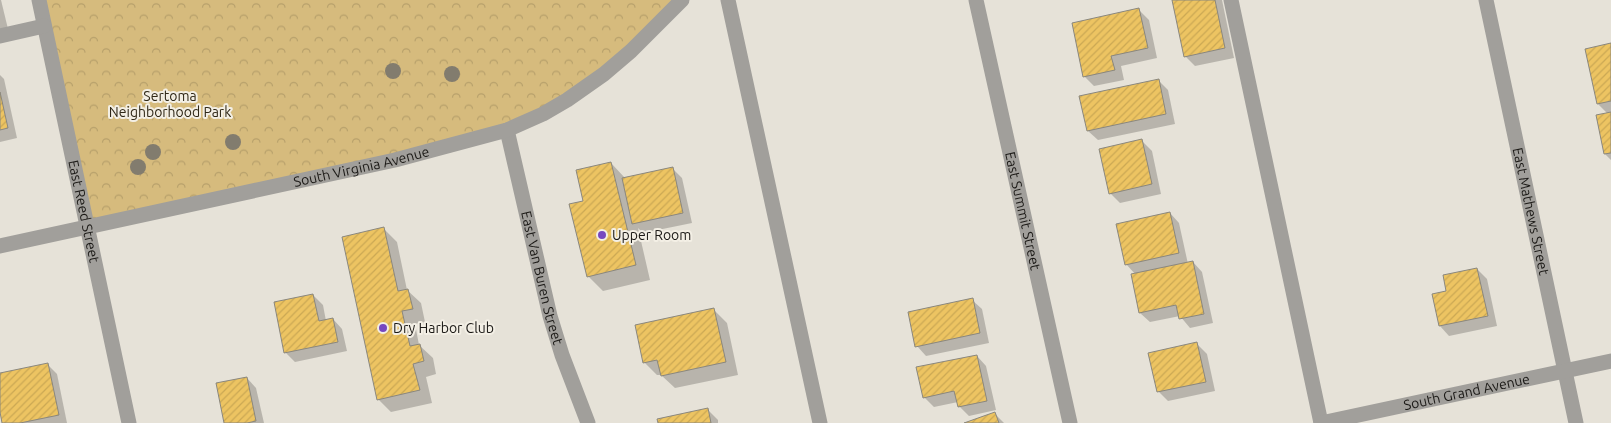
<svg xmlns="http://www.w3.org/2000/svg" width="1611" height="423" font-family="Ubuntu,sans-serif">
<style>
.forest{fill:url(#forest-crowns)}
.shadow{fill:#0003}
.building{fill:url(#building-hatch);stroke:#8a877e}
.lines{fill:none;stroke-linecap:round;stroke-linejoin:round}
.minor{stroke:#a19f9b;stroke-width:15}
.tree{fill:#827c6e}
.poi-dot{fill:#7648c0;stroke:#f3efe5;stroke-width:2}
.labels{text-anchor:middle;stroke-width:4;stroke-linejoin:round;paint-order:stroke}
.park-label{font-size:14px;fill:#302817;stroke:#f3efe5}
.street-label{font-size:14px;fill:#1b1916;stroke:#f3efe5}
.poi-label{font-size:14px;fill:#1b1916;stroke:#f3efe5;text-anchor:start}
</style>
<defs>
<pattern id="forest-crowns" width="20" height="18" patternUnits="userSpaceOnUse" patternTransform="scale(1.25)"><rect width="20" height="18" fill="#d6bb7d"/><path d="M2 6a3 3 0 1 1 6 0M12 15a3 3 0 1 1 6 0" fill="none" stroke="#b7a06b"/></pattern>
<pattern id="building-hatch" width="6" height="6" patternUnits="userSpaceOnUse" patternTransform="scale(1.25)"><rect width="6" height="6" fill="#edc462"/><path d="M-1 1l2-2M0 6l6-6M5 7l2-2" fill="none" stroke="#cba854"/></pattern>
</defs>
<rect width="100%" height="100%" fill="#e6e2d8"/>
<polygon class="forest" points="39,0 682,0 631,51 507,130 87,228"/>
<g class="shadow">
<polygon points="0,0 1,0 8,29 0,31"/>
<polygon points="1173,0 1222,0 1234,58 1195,66 1185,56"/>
<polygon points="1139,10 1149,20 1157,58 1121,66 1124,80 1094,86 1084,76"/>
<polygon points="1611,44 1611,160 1605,154 1608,114 1598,104"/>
<polygon points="0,75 4,79 17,138 0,142"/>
<polygon points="1158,80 1168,90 1175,124 1098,140 1088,131"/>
<polygon points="1142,141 1152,151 1161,194 1120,203 1110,193"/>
<polygon points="611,163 625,178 672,168 682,178 692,223 643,233 638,228 650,280 603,291 588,276 585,202"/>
<polygon points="1170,213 1179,223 1188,264 1193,262 1202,272 1213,323 1190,328 1180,316 1150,322 1140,313 1136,275 1126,264"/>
<polygon points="384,229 397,242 407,290 421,303 425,322 415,324 419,345 433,358 436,374 426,377 432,403 391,412 378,399"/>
<polygon points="1477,269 1487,279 1497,326 1449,336 1440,326 1448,292"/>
<polygon points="313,295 323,305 326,321 333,319 342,329 347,351 295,362 286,353"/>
<polygon points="972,300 982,309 989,343 926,356 917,346"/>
<polygon points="714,310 727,323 738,375 675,388 661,375 657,375 644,362"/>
<polygon points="1197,344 1207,354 1215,391 1168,401 1158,391"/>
<polygon points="977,356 986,366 996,410 969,416 959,406 958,402 934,407 924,397"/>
<polygon points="47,364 57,374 67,423 4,423 0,406 0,375"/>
<polygon points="247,378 256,388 264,423 225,423"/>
<polygon points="708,410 718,420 718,423 659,423"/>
<polygon points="994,413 1004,423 967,423"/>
</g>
<g class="building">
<polygon points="1172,0 1215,0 1225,48 1184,57"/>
<polygon points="1139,8 1148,48 1111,56 1115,70 1083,77 1072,23"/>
<polygon points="1611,43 1611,101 1597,104 1585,49"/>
<polygon points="1159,79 1166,114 1087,131 1079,96"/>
<polygon points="0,92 8,128 0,130"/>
<polygon points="1611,112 1611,153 1604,154 1596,115"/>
<polygon points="1142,139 1152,184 1109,194 1099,149"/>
<polygon points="611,162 636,265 587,277 569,204 583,201 576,170"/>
<polygon points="673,167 683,213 632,224 622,178"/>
<polygon points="1170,212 1179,253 1125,265 1116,224"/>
<polygon points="384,227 398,291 408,289 413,309 402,311 410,346 420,344 424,361 413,364 420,390 377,400 342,237"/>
<polygon points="1193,261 1204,314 1179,319 1176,305 1139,313 1131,274"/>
<polygon points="1477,268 1488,316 1439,326 1432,294 1446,291 1443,275"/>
<polygon points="313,294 319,321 333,318 338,342 284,353 274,302"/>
<polygon points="973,298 980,333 915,347 908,312"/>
<polygon points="714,308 726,362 661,376 657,360 643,363 635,325"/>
<polygon points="1197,342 1206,382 1157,392 1148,353"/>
<polygon points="977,355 987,401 958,407 954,391 923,398 916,367"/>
<polygon points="48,363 59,415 20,423 2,423 0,412 0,373"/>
<polygon points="247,377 256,421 247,423 224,423 216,383"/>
<polygon points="708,408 711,423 658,423 657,419"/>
<polygon points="995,412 999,423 964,423"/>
</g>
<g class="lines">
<g class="minor">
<path id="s1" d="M39,0L129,423"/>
<polyline points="728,0 820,423"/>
<path id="s2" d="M976,0L1070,423"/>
<polyline points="1231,0 1321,423"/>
<path id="s3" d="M1486,0L1576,423"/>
<polyline points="0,36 44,26"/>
<path id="s4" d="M507,130L550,316L562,355L588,423"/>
<path id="s5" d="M0,246L395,160L507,130L543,114L567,100L604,74L631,51L682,0"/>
<path id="s6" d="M1321,423L1611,361"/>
</g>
</g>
<g class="tree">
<circle cx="393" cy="71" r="8"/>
<circle cx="452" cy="74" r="8"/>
<circle cx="233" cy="142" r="8"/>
<circle cx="153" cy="152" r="8"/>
<circle cx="138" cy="167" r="8"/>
</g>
<g class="poi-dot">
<circle cx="602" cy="235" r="5"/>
<circle cx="383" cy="328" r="5"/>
</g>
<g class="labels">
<g class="park-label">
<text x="170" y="101">Sertoma<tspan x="170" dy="16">Neighborhood Park</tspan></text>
</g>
<g class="street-label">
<text dy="5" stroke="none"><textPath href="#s5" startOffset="370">South Virginia Avenue</textPath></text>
<text dy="5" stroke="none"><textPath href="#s3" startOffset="216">East Mathews Street</textPath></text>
<text dy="5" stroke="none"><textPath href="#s1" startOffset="216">East Reed Street</textPath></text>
<text dy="5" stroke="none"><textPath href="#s2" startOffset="216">East Summit Street</textPath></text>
<text dy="5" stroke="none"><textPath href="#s4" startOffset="152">East Van Buren Street</textPath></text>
<text dy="5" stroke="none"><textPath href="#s6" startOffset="149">South Grand Avenue</textPath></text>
</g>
<g class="poi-label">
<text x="612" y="240">Upper Room</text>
<text x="393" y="333">Dry Harbor Club</text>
</g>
</g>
</svg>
